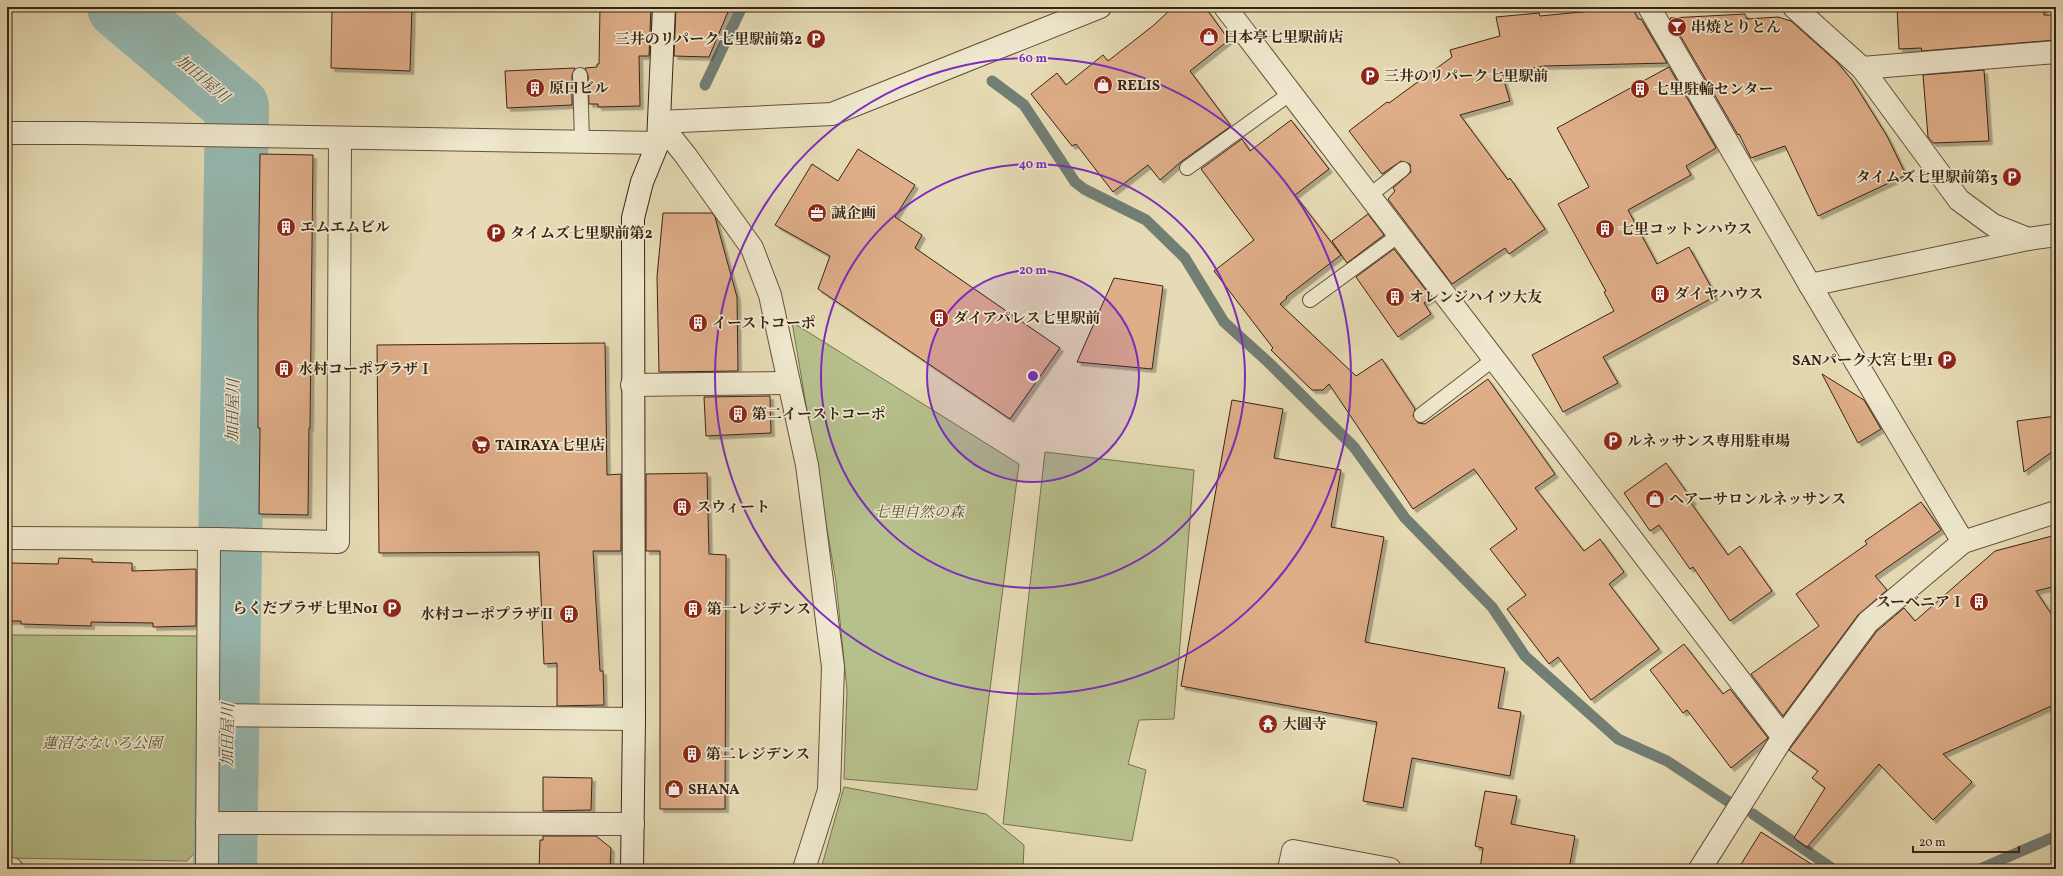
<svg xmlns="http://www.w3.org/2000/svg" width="2063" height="876" font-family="Vollkorn,'Noto Serif JP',serif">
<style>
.green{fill:#b6c08c;stroke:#787250}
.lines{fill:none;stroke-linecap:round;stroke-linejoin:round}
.stream{stroke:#727e74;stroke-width:11}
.river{stroke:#97bab3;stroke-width:64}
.building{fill:#dfae89;stroke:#3a2315;filter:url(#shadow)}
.lane-casing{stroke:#65513d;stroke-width:16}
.street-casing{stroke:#65513d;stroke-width:24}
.secondary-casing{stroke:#3a2315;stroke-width:24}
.lane{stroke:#efe8ce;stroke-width:14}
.street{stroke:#efe8ce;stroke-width:22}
.secondary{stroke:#efe8ce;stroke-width:22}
.ring{fill:none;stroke:#7b2cbf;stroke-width:2}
.labels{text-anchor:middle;stroke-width:3.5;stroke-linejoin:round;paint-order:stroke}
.poi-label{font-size:15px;font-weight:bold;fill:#3a2315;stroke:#efe8ce;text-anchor:start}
.park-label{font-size:15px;font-style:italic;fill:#594a33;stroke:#efe8ce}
.water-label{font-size:16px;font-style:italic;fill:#565044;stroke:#efe8ce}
.centre{fill:#7b2cbf;stroke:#efe8ce;stroke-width:2}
.ring-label{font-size:12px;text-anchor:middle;font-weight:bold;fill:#7b2cbf;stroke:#efe8ce;stroke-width:3.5;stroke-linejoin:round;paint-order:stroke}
</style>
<defs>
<filter id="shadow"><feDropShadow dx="3.5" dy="3.5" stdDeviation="0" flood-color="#0004"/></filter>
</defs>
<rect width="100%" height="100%" fill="#e6dbb4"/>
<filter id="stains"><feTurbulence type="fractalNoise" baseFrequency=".005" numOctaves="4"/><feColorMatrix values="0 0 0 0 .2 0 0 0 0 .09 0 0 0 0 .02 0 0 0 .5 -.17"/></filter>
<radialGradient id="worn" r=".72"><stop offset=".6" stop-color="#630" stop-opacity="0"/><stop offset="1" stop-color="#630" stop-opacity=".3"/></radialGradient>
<g class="green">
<polygon points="792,322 1019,464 977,790 844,779 847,690 836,582"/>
<polygon points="1045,452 1194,470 1174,719 1139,720 1128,764 1146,770 1132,841 1003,824"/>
<polygon points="7,635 198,636 197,850 187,861 7,858"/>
<polygon points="844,787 986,814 1024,845 1023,869 821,869"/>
</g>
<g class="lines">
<g class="stream">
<polyline points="992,81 1024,105 1075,182 1084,189 1146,220 1185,258 1224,322 1268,362 1354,447 1405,518 1492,607 1525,656 1618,739 1667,761 1729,802"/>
<polyline points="705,85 742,7"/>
<polyline points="1753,814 1833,869"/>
<polyline points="1980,869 2056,836"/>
</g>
<polyline class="river" points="119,7 237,107 225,869"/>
</g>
<g class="building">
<polygon points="332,7 412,7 410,71 331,68"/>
<polygon points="600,7 651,7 649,56 639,56 640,106 598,107 598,104 589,104 588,75 585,68 597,67 597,64 599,64"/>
<polygon points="676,7 730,7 709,57 674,56"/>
<polygon points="1173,7 1205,7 1229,40 1190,71 1231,126 1182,161 1160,180 1148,165 1113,192 1076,144 1072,146 1031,94 1057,73 1066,85 1103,55 1108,61 1154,25"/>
<polygon points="1632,7 1638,19 1641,19 1667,63 1544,66 1502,74 1510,101 1460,115 1508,180 1510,178 1545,229 1509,254 1505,248 1452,284 1388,199 1395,191 1393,188 1411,172 1410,164 1401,161 1382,174 1349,131 1387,102 1389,103 1452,57 1450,50 1500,36 1496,17 1539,13 1540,16"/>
<polygon points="1897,7 2044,7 2044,15 2056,15 2056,40 1922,51 1921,48 1899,49"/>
<polygon points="1745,14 1747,19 1778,17 1791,21 1837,62 1852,80 1887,136 1906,175 1818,216 1785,146 1751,158 1739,134 1738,135 1670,18"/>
<polygon points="1669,67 1716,148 1686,166 1691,175 1628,210 1657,264 1689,247 1716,296 1603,357 1618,383 1563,412 1532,355 1614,311 1604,292 1606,291 1558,204 1589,187 1557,128"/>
<polygon points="575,68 572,75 572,105 507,108 505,71"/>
<polygon points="1984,70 1989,141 1933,143 1928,137 1923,75"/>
<polygon points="1291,120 1329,169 1295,195 1341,255 1286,297 1287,298 1280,304 1356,376 1382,359 1415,409 1413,416 1418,423 1425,424 1488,379 1555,474 1535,488 1584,551 1600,539 1624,572 1609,584 1659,649 1591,700 1558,657 1549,664 1507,609 1526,595 1490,549 1517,529 1474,469 1413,509 1329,384 1323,390 1312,390 1271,350 1273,348 1214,271 1254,240 1201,169 1242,139 1250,151"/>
<polygon points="858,149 915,185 895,217 922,235 915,248 1060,348 1010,419 818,289 830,256 775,225 812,164 838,181"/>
<polygon points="260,154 313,155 310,428 309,428 308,515 259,514 260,428 258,428 258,309"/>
<polygon points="663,213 712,213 715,217 737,297 738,371 659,372 657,277"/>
<polygon points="1368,214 1384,235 1347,263 1332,241"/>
<polygon points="1394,249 1432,298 1424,303 1431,314 1398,337 1356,277"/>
<polygon points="1114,278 1163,286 1152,369 1077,362"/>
<polygon points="605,343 607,475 621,474 621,551 593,551 600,671 603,671 604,705 557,706 557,663 544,664 539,552 379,553 377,345"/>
<polygon points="1822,374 1864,400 1881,429 1858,443"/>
<polygon points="770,396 771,433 706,436 704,397"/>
<polygon points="1232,400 1283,409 1274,458 1341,470 1331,527 1384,537 1365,642 1505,668 1498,708 1521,712 1510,776 1412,758 1403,808 1363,801 1377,722 1181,686"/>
<polygon points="2056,416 2056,449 2024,472 2017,421"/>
<polygon points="1666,463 1693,501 1691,503 1728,555 1740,546 1772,591 1730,621 1693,567 1690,569 1659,525 1650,531 1624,493"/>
<polygon points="707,473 709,554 726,555 725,809 660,809 660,551 646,551 646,474"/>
<polygon points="1921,502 1941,530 1875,576 1887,590 1858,615 1783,716 1751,674 1819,626 1796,594 1867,544 1865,541"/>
<polygon points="2056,535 2056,586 2036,591 2056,621 2056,704 1943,754 1972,782 1933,820 1879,764 1807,847 1794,838 1825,788 1812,778 1818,771 1789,750 1877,631 1904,608 1915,621 1995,551"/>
<polygon points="59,558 92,559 92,562 132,563 132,571 196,569 196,626 153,627 153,623 91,622 91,626 21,624 21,621 7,621 7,563 58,564"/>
<polygon points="1684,644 1723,694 1730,689 1768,738 1731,768 1687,710 1683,713 1650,670"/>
<polygon points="543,777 592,778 591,810 543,811"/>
<polygon points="1485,791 1517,796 1511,824 1575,836 1569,869 1480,869 1483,848 1475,846"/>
<polygon points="1761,832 1819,869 1738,869"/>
<polygon points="543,836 596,836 611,848 610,869 539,869 540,840 543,840"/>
</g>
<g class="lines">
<defs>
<g id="lane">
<polyline points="580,75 582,141"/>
<polyline points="1187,168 1291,93"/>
<polyline points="1369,196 1403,169"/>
<polyline points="1310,300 1399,235"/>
<polyline points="1421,415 1494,359"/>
</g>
<g id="street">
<polyline points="1225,7 1783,737"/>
<polyline points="1649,7 1810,285 1963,542"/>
<polyline points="1794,7 1862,68 1959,200 1993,225 2028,239 2056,235"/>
<polyline points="1862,68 2056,52"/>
<polyline points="659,122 686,156 752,248 770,295 807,465 833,667 829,790 804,869"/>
<polyline points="659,122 832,114 1100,7"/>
<polyline points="7,133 79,133 658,143"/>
<polyline points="1810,285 2028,239"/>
<polyline points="632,385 789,383"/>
<polyline points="7,538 218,539 338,542 340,138"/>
<polyline points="208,715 634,719"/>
<polyline points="207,823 633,824"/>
<polyline points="7,869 12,869"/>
<polyline points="207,869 209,539"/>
<polyline points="1289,869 1293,851 1390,869"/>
<polyline points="1700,869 1783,737 1868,622 1963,542 2056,512"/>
</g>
<polyline id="secondary" points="632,869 634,719 633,218 642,182 658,143 664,7"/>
</defs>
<use href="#lane" class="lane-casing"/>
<use href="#street" class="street-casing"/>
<use href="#secondary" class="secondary-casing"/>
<use href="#lane" class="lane"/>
<use href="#street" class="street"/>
<use href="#secondary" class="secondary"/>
</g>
<circle cx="1033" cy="376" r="106" fill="#7b2cbf" fill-opacity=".12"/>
<g class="ring">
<circle cx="1033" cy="376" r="106"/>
<circle cx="1033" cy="376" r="212"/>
<circle cx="1033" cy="376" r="318"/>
</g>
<defs>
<symbol id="bar-disc" viewBox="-11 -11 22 22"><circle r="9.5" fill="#8f2418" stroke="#efe8ce"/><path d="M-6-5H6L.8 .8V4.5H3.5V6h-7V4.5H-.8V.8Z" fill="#fff"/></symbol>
<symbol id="shop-disc" viewBox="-11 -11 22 22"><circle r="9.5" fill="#8f2418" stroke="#efe8ce"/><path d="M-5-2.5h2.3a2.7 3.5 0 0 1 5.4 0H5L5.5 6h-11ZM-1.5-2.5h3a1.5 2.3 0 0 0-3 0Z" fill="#fff"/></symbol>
<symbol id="parking-disc" viewBox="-11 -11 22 22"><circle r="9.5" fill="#8f2418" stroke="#efe8ce"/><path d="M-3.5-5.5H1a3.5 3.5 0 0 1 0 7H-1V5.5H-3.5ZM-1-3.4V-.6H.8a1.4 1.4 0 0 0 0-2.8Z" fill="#fff"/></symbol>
<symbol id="building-disc" viewBox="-11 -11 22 22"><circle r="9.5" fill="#8f2418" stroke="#efe8ce"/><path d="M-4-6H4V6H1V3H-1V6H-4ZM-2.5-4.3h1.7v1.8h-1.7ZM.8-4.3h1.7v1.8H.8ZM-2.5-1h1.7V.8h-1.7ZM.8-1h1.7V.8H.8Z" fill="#fff"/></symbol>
<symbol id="office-disc" viewBox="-11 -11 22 22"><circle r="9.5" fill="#8f2418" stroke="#efe8ce"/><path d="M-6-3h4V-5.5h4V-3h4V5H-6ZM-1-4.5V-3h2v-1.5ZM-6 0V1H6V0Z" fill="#fff"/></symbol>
<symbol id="supermarket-disc" viewBox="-11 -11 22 22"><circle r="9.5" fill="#8f2418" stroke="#efe8ce"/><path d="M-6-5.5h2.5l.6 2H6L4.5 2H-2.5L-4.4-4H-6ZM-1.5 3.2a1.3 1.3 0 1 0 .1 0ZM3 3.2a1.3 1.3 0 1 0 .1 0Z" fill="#fff"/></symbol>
<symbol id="temple-disc" viewBox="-11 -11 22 22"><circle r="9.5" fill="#8f2418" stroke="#efe8ce"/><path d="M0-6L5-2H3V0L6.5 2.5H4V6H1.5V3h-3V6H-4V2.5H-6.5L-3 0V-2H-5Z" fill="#fff"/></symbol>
</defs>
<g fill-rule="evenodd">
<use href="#bar-disc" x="1666" y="16" width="22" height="22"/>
<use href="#shop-disc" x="1198" y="26" width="22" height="22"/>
<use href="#parking-disc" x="805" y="28" width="22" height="22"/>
<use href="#parking-disc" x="1359" y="65" width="22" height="22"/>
<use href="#shop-disc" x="1092" y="74" width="22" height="22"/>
<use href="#building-disc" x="524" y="77" width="22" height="22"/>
<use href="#building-disc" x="1629" y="78" width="22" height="22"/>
<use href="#parking-disc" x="2001" y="166" width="22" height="22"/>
<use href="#office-disc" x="806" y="202" width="22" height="22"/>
<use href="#building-disc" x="275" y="216" width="22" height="22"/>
<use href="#building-disc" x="1594" y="218" width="22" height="22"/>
<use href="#parking-disc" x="485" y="222" width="22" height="22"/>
<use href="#building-disc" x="1649" y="283" width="22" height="22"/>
<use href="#building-disc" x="1384" y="286" width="22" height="22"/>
<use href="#building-disc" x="928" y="307" width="22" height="22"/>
<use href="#building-disc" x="687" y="312" width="22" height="22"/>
<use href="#parking-disc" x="1936" y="349" width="22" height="22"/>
<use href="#building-disc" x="273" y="358" width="22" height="22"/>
<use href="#building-disc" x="727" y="403" width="22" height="22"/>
<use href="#parking-disc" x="1602" y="430" width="22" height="22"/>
<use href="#supermarket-disc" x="470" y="434" width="22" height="22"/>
<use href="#shop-disc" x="1644" y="488" width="22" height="22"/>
<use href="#building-disc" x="671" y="496" width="22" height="22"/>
<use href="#building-disc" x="1968" y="591" width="22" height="22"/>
<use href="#parking-disc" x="381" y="597" width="22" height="22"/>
<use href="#building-disc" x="682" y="598" width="22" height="22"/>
<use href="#building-disc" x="558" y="603" width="22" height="22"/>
<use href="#temple-disc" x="1257" y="713" width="22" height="22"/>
<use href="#building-disc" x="681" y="743" width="22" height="22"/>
<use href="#shop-disc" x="663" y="778" width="22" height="22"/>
</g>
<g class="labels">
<g class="poi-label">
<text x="1691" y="32">串焼とりとん</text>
<text x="1223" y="42">日本亭七里駅前店</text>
<text x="802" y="44" text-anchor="end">三井のリパーク七里駅前第2</text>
<text x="1384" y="81">三井のリパーク七里駅前</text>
<text x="1117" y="90">RELIS</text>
<text x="549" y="93">原口ビル</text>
<text x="1654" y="94">七里駐輪センター</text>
<text x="1998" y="182" text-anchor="end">タイムズ七里駅前第3</text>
<text x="831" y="218">誠企画</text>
<text x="300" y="232">エムエムビル</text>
<text x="1619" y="234">七里コットンハウス</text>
<text x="510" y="238">タイムズ七里駅前第2</text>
<text x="1674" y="299">ダイヤハウス</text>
<text x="1409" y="302">オレンジハイツ大友</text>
<text x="953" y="323">ダイアパレス七里駅前</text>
<text x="712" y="328">イーストコーポ</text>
<text x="1933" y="365" text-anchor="end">SANパーク大宮七里1</text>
<text x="298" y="374">水村コーポプラザⅠ</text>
<text x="752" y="419">第二イーストコーポ</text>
<text x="1627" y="446">ルネッサンス専用駐車場</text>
<text x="495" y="450">TAIRAYA七里店</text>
<text x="1669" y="504">ヘアーサロンルネッサンス</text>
<text x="696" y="512">スウィート</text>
<text x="1965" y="607" text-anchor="end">スーベニアⅠ</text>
<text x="378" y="613" text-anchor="end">らくだプラザ七里No1</text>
<text x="707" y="614">第一レジデンス</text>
<text x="555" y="619" text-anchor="end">水村コーポプラザⅡ</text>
<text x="1282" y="729">大圓寺</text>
<text x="706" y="759">第二レジデンス</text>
<text x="688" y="794">SHANA</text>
</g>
<g class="park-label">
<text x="919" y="517">七里自然の森</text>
<text x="102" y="748">蓮沼なないろ公園</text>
</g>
<g class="water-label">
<text transform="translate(203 78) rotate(40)" y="6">加田屋川</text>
<text transform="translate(232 411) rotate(-89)" y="6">加田屋川</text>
<text transform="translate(227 735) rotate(-89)" y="6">加田屋川</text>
</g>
</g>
<circle cx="1033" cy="376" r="6" class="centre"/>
<g class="ring-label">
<text x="1033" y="62">60 m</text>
<text x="1033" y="168">40 m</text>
<text x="1033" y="274">20 m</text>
</g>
<rect width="2063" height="876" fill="none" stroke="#e6dbb4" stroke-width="24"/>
<rect x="8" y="8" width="2047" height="860" fill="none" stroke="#3a2315" stroke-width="2"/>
<rect x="12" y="12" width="2039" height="852" fill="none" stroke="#3a2315"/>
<path d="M1913 846v6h106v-6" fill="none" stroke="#3a2315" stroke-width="2"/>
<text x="1919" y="846" font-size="12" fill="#3a2315" stroke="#efe8ce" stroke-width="3" paint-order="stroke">20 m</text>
<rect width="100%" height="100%" filter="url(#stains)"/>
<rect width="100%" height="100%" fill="url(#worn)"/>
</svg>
